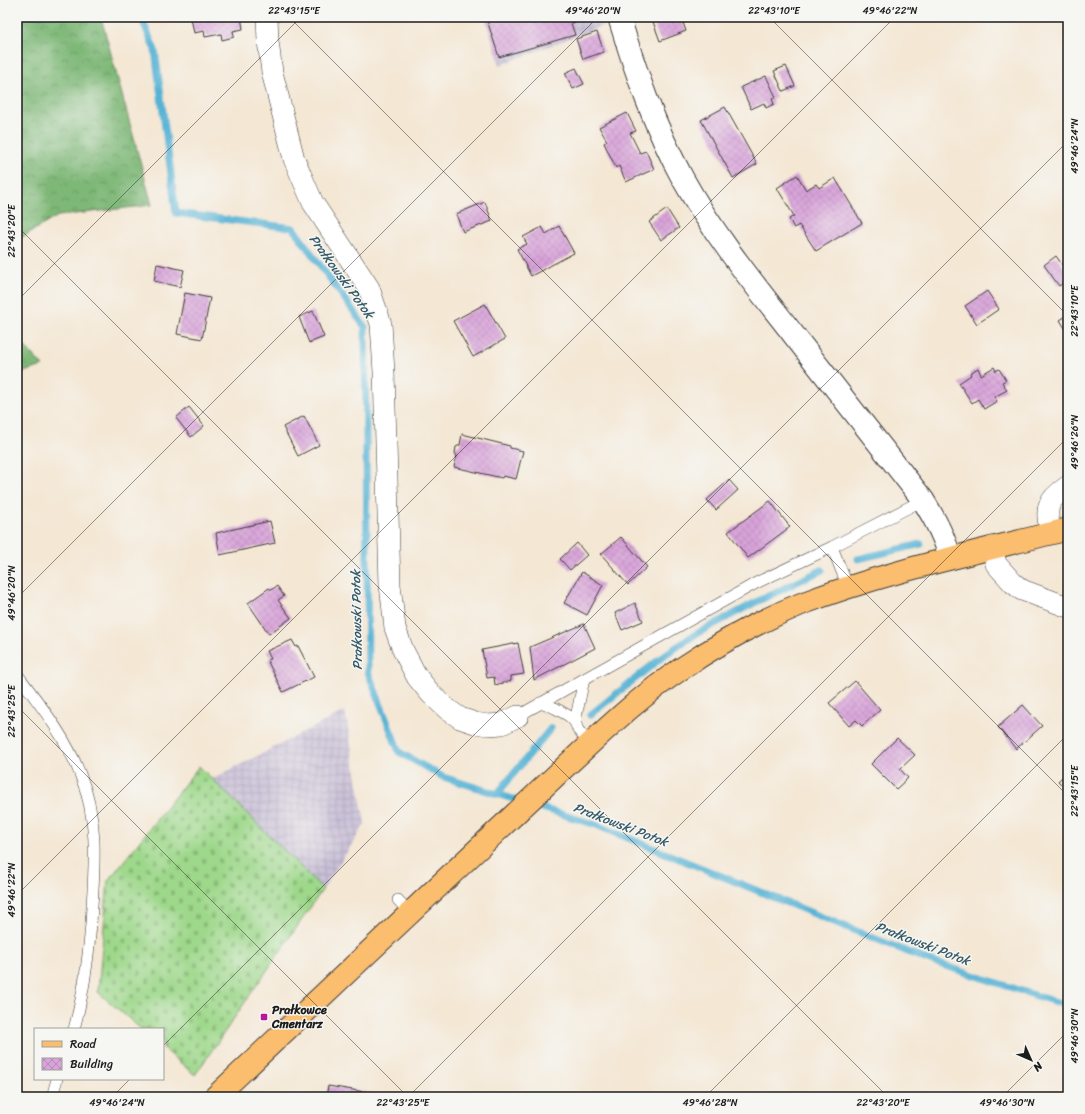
<svg xmlns="http://www.w3.org/2000/svg" width="1085" height="1114" font-family="Sriracha,sans-serif">
<style>
.industrial{fill:url(#industrial-grid)}
.forest{fill:url(#forest-crowns);stroke:#4d6a4a}
.cemetery{fill:url(#cemetery-stones);stroke:#5d7a54}
.lines{fill:none;stroke-linecap:round;stroke-linejoin:round}
.stream{stroke:#57b3d5;stroke-width:7}
.building{fill:url(#building-cross-hatch)}
.service-casing{stroke:#3c3a38;stroke-width:12}
.minor-casing{stroke:#3c3a38;stroke-width:22}
.tertiary-casing{stroke:#3c3a38;stroke-width:24}
.primary-casing{stroke:#3c3a38;stroke-width:24}
.service{stroke:#fff;stroke-width:11}
.minor{stroke:#fff;stroke-width:21}
.tertiary{stroke:#fff;stroke-width:22}
.primary{stroke:#fbbd6e;stroke-width:22}
.ticks{fill:none;stroke:#1c1c1c;stroke-width:1;stroke-opacity:0.45}
.poi-dot{fill:#b5179e;stroke:#f6f6f2;stroke-width:1.5}
.labels{text-anchor:middle;stroke-width:3;stroke-linejoin:round;paint-order:stroke}
.poi-label{font-size:12px;font-weight:bold;fill:#1c1c1c;stroke:#f6f6f2;text-anchor:start}
.water-label{font-size:13px;font-style:italic;fill:#345866;stroke:#f6f6f2}
.neatline{fill:none;stroke:#1c1c1c;stroke-width:1.5}
.ticks-label{font-size:10px;text-anchor:middle;fill:#1c1c1c}
</style>
<defs>
<pattern id="industrial-grid" width="8" height="8" patternUnits="userSpaceOnUse"><rect width="8" height="8" fill="#c9bfd7"/><path d="M0 4h8M4 0v8" fill="none" stroke="#aca4b8"/></pattern>
<pattern id="forest-crowns" width="20" height="18" patternUnits="userSpaceOnUse"><rect width="20" height="18" fill="#7eb877"/><path d="M2 6a3 3 0 1 1 6 0M12 15a3 3 0 1 1 6 0" fill="none" stroke="#669561"/></pattern>
<pattern id="cemetery-stones" width="16" height="16" patternUnits="userSpaceOnUse"><rect width="16" height="16" fill="#9ed88b"/><path d="M2 7V4a2 2 0 0 1 4 0v3zM10 15v-3a2 2 0 0 1 4 0v3z" fill="#88b977"/></pattern>
<pattern id="building-cross-hatch" width="8" height="8" patternUnits="userSpaceOnUse"><rect width="8" height="8" fill="#d8a3d9"/><path d="M0 0l8 8M0 8l8-8" fill="none" stroke="#b98cba"/></pattern>
</defs>
<rect width="100%" height="100%" fill="#f6f6f2"/>
<filter id="ink" filterUnits="userSpaceOnUse"><feTurbulence type="fractalNoise" baseFrequency=".025" numOctaves="2"/><feDisplacementMap in="SourceGraphic" scale="8" xChannelSelector="R" yChannelSelector="G"/><feConvolveMatrix kernelMatrix="1 2 1 2 8 2 1 2 1" color-interpolation-filters="sRGB"/></filter>
<filter id="wash" filterUnits="userSpaceOnUse"><feTurbulence type="fractalNoise" baseFrequency=".012" numOctaves="4" result="noise"/><feDisplacementMap in="SourceGraphic" scale="16" xChannelSelector="R" yChannelSelector="G"/><feGaussianBlur stdDeviation="0.9" result="paint"/><feColorMatrix in="noise" values="0 0 0 0 0 0 0 0 0 0 0 0 0 0 0 0 0 1.4 0 .05"/><feComposite in="paint" operator="in"/></filter>
<g filter="url(#wash)">
<rect width="100%" height="100%" fill="#f4e7d4"/>
<g class="industrial">
<polygon points="485,17 605,17 607,24 500,65"/>
<polygon points="345,711 365,824 323,889 212,779"/>
</g>
<g class="forest">
<polygon points="17,17 101,17 152,205 58,216 17,240"/>
<polygon points="17,338 43,366 17,374"/>
</g>
<polygon class="cemetery" points="199,766 323,889 195,1075 163,1048 163,1029 141,1029 98,992 108,881"/>
<g class="lines">
<g class="stream">
<polyline points="141,17 155,50 176,213 293,228 365,327 368,672 399,752 443,777 596,825 930,961 1068,1006"/>
<polyline points="858,559 921,544"/>
<polyline points="590,715 666,654 696,634 760,600 822,570"/>
<polyline points="497,794 551,728"/>
</g>
</g>
<g id="blocks">
<g class="building">
<polygon points="196,17 241,17 243,29 233,31 234,37 222,40 221,34 205,37 204,31 194,33 191,18"/>
<polygon points="486,17 514,17 514,19 522,17 574,17 575,22 571,23 575,35 499,57"/>
<polygon points="656,17 681,17 686,31 660,41 652,19"/>
<polygon points="597,32 604,52 583,59 576,39"/>
<polygon points="786,66 795,86 783,91 774,71"/>
<polygon points="576,68 584,84 573,89 565,73"/>
<polygon points="766,76 776,97 772,99 774,104 766,108 764,103 751,109 741,87"/>
<polygon points="725,107 757,164 733,178 701,120"/>
<polygon points="627,113 636,131 630,133 640,153 646,151 654,169 626,182 619,166 616,168 604,143 607,141 599,127"/>
<polygon points="797,175 806,190 816,184 819,188 835,178 862,223 816,251 799,225 794,228 789,219 794,216 777,188"/>
<polygon points="485,202 492,221 463,232 456,214"/>
<polygon points="667,209 679,228 661,240 649,222"/>
<polygon points="559,226 574,253 531,276 517,249 527,244 523,237 542,227 546,234"/>
<polygon points="1056,256 1068,273 1068,280 1059,286 1044,265"/>
<polygon points="157,264 184,270 180,287 154,281"/>
<polygon points="987,291 999,309 977,324 965,306"/>
<polygon points="185,293 210,298 202,339 177,334"/>
<polygon points="485,304 505,339 473,357 453,321"/>
<polygon points="313,311 324,337 309,343 299,317"/>
<polygon points="1068,315 1068,333 1060,320"/>
<polygon points="994,367 996,371 999,369 1006,380 1002,382 1007,390 994,397 997,401 984,409 978,399 972,403 959,383 971,375 970,373 978,368 981,375"/>
<polygon points="189,407 204,426 191,437 176,418"/>
<polygon points="304,416 319,445 298,456 283,427"/>
<polygon points="462,434 510,446 510,448 523,451 516,479 503,476 502,478 454,467 457,456 455,453 456,447 460,445"/>
<polygon points="729,480 738,490 716,510 707,500"/>
<polygon points="770,501 790,527 748,558 728,532"/>
<polygon points="270,521 275,543 220,555 216,533"/>
<polygon points="621,537 647,567 628,585 601,554"/>
<polygon points="577,543 587,555 570,570 560,559"/>
<polygon points="582,572 603,585 587,615 564,603"/>
<polygon points="277,586 284,596 278,600 291,618 269,634 248,603 269,588 271,590"/>
<polygon points="635,603 643,621 622,630 615,613"/>
<polygon points="584,624 595,648 534,680 530,647"/>
<polygon points="292,640 296,647 298,646 314,677 283,692 267,660 271,659 267,651"/>
<polygon points="518,643 524,674 511,676 511,681 495,685 494,677 487,678 482,650"/>
<polygon points="855,681 880,710 862,726 856,720 849,726 829,703"/>
<polygon points="1023,705 1042,726 1016,749 998,727"/>
<polygon points="897,738 915,755 900,769 908,778 896,789 871,764"/>
<polygon points="1068,771 1068,791 1058,781"/>
<polygon points="328,1086 384,1095 384,1097 326,1097"/>
</g>
</g>
</g>
<g filter="url(#ink)">
<use href="#blocks" fill-opacity="0" stroke="#3c3a38" stroke-width="1"/>
<g class="lines">
<defs>
<g id="service">
<polyline points="832,547 848,587"/>
<path d="M17,674C41,706 66,737 80,774C98,818 95,860 92,906C90,947 85,989 74,1029"/>
<polyline points="540,703 555,708 569,716 575,722 578,730 590,744"/>
<polyline points="518,716 584,679"/>
<polyline points="575,722 584,679 758,582 832,547 923,500"/>
<polyline points="398,900 410,913"/>
<polyline points="52,1097 57,1079"/>
</g>
<g id="minor">
<polyline points="267,17 268,41 272,72 294,159 313,203 369,288 381,324 384,372 390,585 395,628 403,650 417,677 431,694 447,709 460,718 475,723 488,725 502,724 518,716"/>
<path d="M1051,533C1045,508 1046,501 1068,486"/>
<polyline points="992,547 996,564 1013,583 1022,590 1068,607"/>
</g>
<path id="tertiary" d="M619,17C636,73 655,128 683,179C714,235 754,284 793,334C837,390 880,445 923,500C935,519 945,537 950,558"/>
<path id="primary" d="M215,1097L566,766C603,732 639,697 681,669C718,644 759,621 801,604C887,571 979,552 1068,529"/>
</defs>
<use href="#service" class="service-casing"/>
<use href="#minor" class="minor-casing"/>
<use href="#tertiary" class="tertiary-casing"/>
<use href="#primary" class="primary-casing"/>
<use href="#service" class="service"/>
<use href="#minor" class="minor"/>
<use href="#tertiary" class="tertiary"/>
<use href="#primary" class="primary"/>
</g>
</g>
<path class="ticks" d="M289,17L1068,796M769,17L1068,316M17,226L888,1097M17,301L301,17M17,598L598,17M17,706L408,1097M17,895L895,17M163,1046L1068,141M112,1097L130,1079M408,1097L1068,437M705,1097L1068,734M1002,1097L1068,1031"/>
<rect class="poi-dot" x="260" y="1013" width="8" height="8" rx="2"/>
<g class="labels">
<g class="poi-label">
<text x="272" y="1014">Prałkowce<tspan x="272" dy="14">Cmentarz</tspan></text>
</g>
<g class="water-label">
<text transform="translate(342 276) rotate(54)" y="5">Prałkowski Potok</text>
<text transform="translate(356 620) rotate(-91)" y="5">Prałkowski Potok</text>
<text transform="translate(621 824) rotate(21)" y="5">Prałkowski Potok</text>
<text transform="translate(923 943) rotate(21)" y="5">Prałkowski Potok</text>
</g>
</g>
<rect width="1085" height="1114" fill="none" stroke="#f6f6f2" stroke-width="44"/>
<rect x="34" y="1028" width="130" height="52" fill="#f6f6f2" stroke="#9f9f9c"/>
<rect x="42" y="1041" width="20" height="6" fill="#fbbd6e" stroke="#9f9f9c"/>
<text x="70" y="1048" font-size="12" fill="#1c1c1c">Road</text>
<rect x="42" y="1058" width="20" height="12" fill="url(#building-cross-hatch)" stroke="#9f9f9c"/>
<text x="70" y="1068" font-size="12" fill="#1c1c1c">Building</text>
<g transform="translate(1031 1060) rotate(135)" stroke="#f6f6f2" stroke-width="3" paint-order="stroke">
<path d="M0-3L7 15L0 10L-7 15Z" fill="#1c1c1c"/>
<text y="-6" font-size="11" font-weight="bold" text-anchor="middle" fill="#1c1c1c">N</text>
</g>
<rect x="22" y="22" width="1041" height="1070" class="neatline"/>
<g class="ticks-label">
<text x="294" y="14">22°43'15"E</text>
<text x="593" y="14">49°46'20"N</text>
<text x="774" y="14">22°43'10"E</text>
<text x="890" y="14">49°46'22"N</text>
<text transform="translate(1074 146) rotate(-90)" y="4">49°46'24"N</text>
<text transform="translate(11 231) rotate(-90)" y="4">22°43'20"E</text>
<text transform="translate(1074 311) rotate(-90)" y="4">22°43'10"E</text>
<text transform="translate(1074 442) rotate(-90)" y="4">49°46'26"N</text>
<text transform="translate(11 593) rotate(-90)" y="4">49°46'20"N</text>
<text transform="translate(11 711) rotate(-90)" y="4">22°43'25"E</text>
<text transform="translate(1074 791) rotate(-90)" y="4">22°43'15"E</text>
<text transform="translate(11 890) rotate(-90)" y="4">49°46'22"N</text>
<text transform="translate(1074 1036) rotate(-90)" y="4">49°46'30"N</text>
<text x="117" y="1106">49°46'24"N</text>
<text x="403" y="1106">22°43'25"E</text>
<text x="710" y="1106">49°46'28"N</text>
<text x="883" y="1106">22°43'20"E</text>
<text x="1007" y="1106">49°46'30"N</text>
</g>
</svg>
